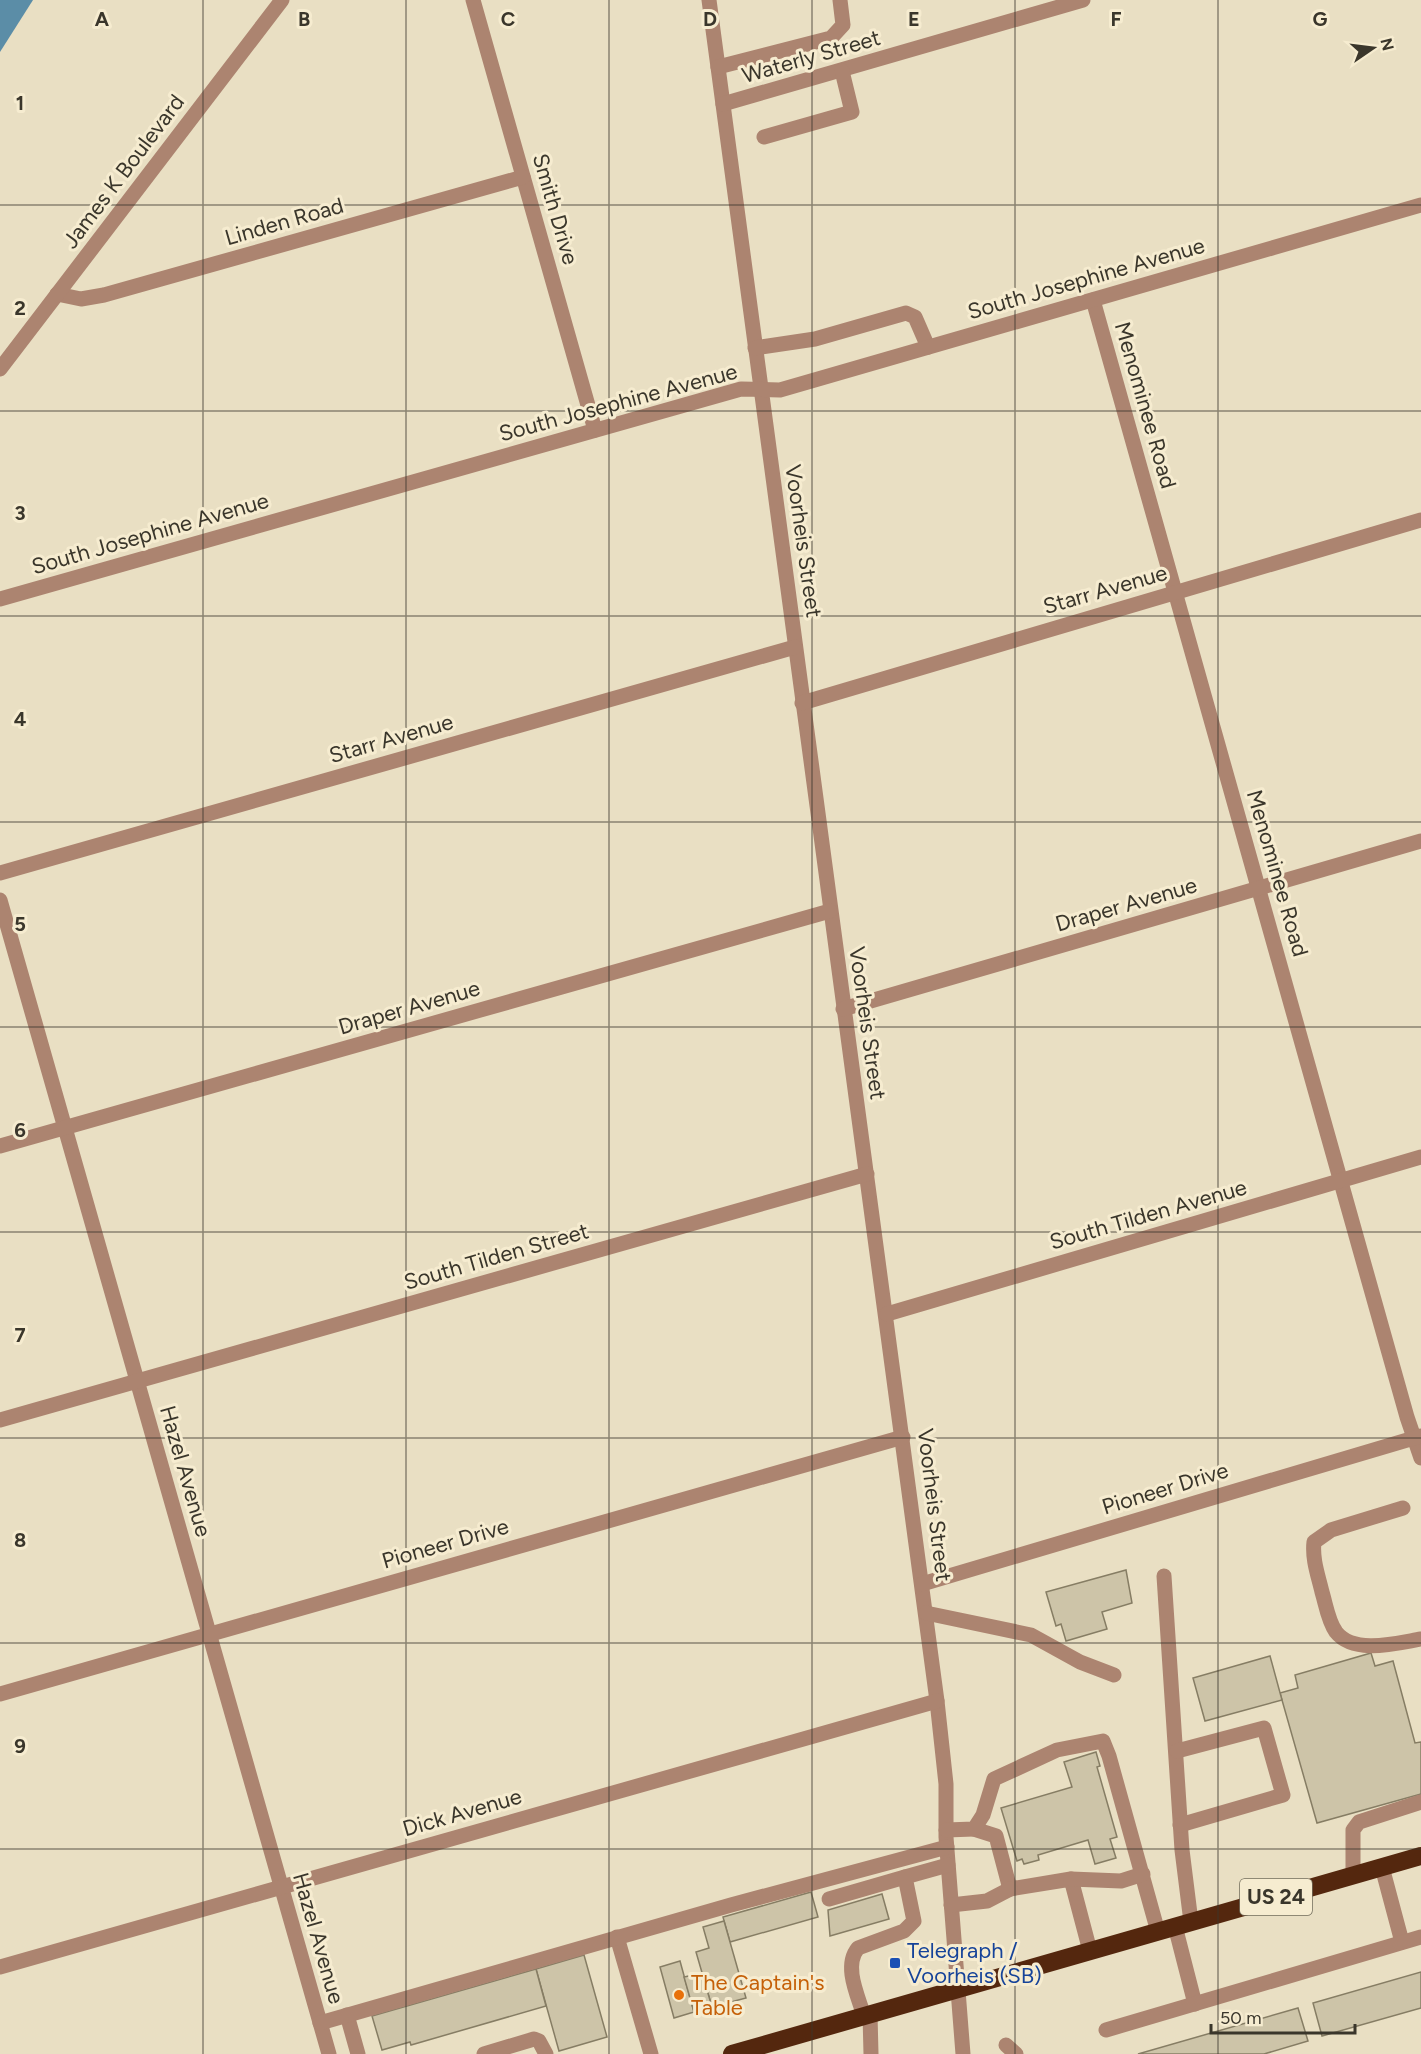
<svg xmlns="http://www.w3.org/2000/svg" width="1421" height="2054" font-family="Figtree,sans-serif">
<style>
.water{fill:#5b8da7}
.building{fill:#cdc4a8;stroke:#867d64;stroke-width:1.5}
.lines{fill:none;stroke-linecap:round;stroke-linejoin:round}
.minor{stroke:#ac8470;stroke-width:15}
.highway{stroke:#54270e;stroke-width:18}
.grid{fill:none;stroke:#3a362b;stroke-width:1.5;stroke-opacity:0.55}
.transit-dot{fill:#1a4fb4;stroke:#f6ecd0;stroke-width:2}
.food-dot{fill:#e8710a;stroke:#f6ecd0;stroke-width:2}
.labels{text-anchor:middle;stroke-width:6;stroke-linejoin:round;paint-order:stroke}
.shield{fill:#f6ecd0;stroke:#726d5c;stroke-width:1.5}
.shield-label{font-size:21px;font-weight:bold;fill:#3a362b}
.street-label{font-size:22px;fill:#3a362b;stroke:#f6ecd0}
.transit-label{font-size:22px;fill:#164399;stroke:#f6ecd0;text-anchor:start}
.food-label{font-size:22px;fill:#c56008;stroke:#f6ecd0;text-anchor:start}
.grid-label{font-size:20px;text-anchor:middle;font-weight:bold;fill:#3a362b;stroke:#f6ecd0;stroke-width:6;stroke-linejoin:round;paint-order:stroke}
</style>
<rect width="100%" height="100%" fill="#e9dfc3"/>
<polygon class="water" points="0,0 33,0 0,52"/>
<g class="building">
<polygon points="1126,1570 1132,1603 1102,1612 1107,1629 1066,1641 1061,1624 1056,1626 1046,1592"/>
<polygon points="1371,1653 1375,1666 1393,1661 1415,1743 1421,1742 1421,1794 1317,1823 1280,1693 1298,1688 1295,1675"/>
<polygon points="1270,1656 1282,1700 1205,1721 1193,1678"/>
<polygon points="1096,1752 1100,1766 1097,1767 1117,1837 1110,1839 1116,1858 1095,1864 1088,1840 1038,1855 1039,1860 1024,1864 1022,1859 1017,1861 1001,1808 1072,1787 1064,1762"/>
<polygon points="811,1892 818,1917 730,1942 723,1917"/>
<polygon points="882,1894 889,1919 830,1936 828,1910"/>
<polygon points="724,1921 746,1998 712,2007 696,1952 709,1948 703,1927"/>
<polygon points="584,1955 607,2037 559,2051 536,1969"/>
<polygon points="680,1961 694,2012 674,2018 660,1967"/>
<polygon points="536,1969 546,2006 411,2045 410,2042 382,2050 372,2016"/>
<polygon points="1421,1972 1421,2008 1322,2036 1313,2003"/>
<polygon points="702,1973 712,2007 694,2012 684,1977"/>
<polygon points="1298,2008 1308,2041 1264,2054 1138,2054"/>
</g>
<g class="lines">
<g class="minor">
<polyline points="473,0 595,430"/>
<polyline points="709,0 937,1701 946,1784 946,1837 963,2054"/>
<polyline points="718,67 831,38 843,25 840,0"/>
<polyline points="723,104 1083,0"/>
<polyline points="764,137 852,112 842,71"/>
<polyline points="57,294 81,299 104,295 523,177"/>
<polyline points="1093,300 1407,1417 1421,1458"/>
<polyline points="755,348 815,339 906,313 915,317 928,347"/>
<polyline points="0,369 282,0"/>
<polyline points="0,599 741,389 780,390 1421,205"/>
<polyline points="802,703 1421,520"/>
<polyline points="0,873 795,647"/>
<polyline points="0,900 329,2054"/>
<polyline points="843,1009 1421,841"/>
<polyline points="0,1146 830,911"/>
<polyline points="887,1314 1421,1157"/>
<polyline points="0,1420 867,1174"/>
<path d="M1403,1508L1331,1530L1314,1542C1312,1559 1318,1575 1322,1592C1326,1605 1328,1621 1336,1632C1354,1655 1397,1643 1421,1639"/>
<polyline points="1164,1576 1182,1850 1191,1922"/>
<polyline points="922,1584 1421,1436"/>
<polyline points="926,1613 1031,1635 1080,1662 1114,1675"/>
<polyline points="0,1694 903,1437"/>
<polyline points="1177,1751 1264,1728 1283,1795 1180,1825"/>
<polyline points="974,1829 996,1836 1010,1889 1071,1879 1090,1951"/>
<polyline points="946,1830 974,1829 983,1815 994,1779 1057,1750 1103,1741 1109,1756 1158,1932"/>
<polyline points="1382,1867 1402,1942"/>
<polyline points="1353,1875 1353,1830 1359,1822 1421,1802"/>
<polyline points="1071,1879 1121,1881 1143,1874"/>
<polyline points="829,1899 905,1877"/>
<polyline points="951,1905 987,1901 1010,1889"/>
<polyline points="1175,1926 1195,2004"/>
<polyline points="617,1937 651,2054"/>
<polyline points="0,1967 937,1701"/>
<polyline points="870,2014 871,2054"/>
<polyline points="347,2015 358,2054"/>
<path d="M864,2016C858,1996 843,1966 858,1948L904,1931L914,1921L905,1877L948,1865"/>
<polyline points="320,2023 731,1905 947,1847"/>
<polyline points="1106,2030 1421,1937"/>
<polyline points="1006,2045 1016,2054"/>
<polyline points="484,2054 534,2039 539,2041 546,2054"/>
</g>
<polyline class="highway" points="732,2054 1421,1856"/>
</g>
<path class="grid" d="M203,0V2054M406,0V2054M609,0V2054M812,0V2054M1015,0V2054M1218,0V2054M0,205H1421M0,411H1421M0,616H1421M0,822H1421M0,1027H1421M0,1232H1421M0,1438H1421M0,1643H1421M0,1849H1421"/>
<rect class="transit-dot" x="889" y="1957" width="12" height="12" rx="3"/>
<circle class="food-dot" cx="679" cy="1995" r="6"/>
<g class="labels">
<rect class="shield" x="1240" y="1879" width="72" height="36" rx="4.5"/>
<g class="shield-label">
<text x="1276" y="1904">US 24</text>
</g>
<g class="street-label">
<text transform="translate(811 56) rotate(-16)" y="8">Waterly Street</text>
<text transform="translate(123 171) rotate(-53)" y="8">James K Boulevard</text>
<text transform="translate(556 209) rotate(74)" y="8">Smith Drive</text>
<text transform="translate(284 221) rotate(-16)" y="8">Linden Road</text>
<text transform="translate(1086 278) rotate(-16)" y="8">South Josephine Avenue</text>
<text transform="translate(618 402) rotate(-15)" y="8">South Josephine Avenue</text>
<text transform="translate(1146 405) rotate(74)" y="8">Menominee Road</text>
<text transform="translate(150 533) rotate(-16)" y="8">South Josephine Avenue</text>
<text transform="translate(804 541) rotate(82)" y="8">Voorheis Street</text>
<text transform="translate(1105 589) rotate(-16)" y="8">Starr Avenue</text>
<text transform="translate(391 738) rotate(-16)" y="8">Starr Avenue</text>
<text transform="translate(1278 873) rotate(74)" y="8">Menominee Road</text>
<text transform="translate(1126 904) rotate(-16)" y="8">Draper Avenue</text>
<text transform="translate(409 1007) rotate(-16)" y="8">Draper Avenue</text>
<text transform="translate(868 1023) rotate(82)" y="8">Voorheis Street</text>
<text transform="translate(1148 1214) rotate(-16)" y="8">South Tilden Avenue</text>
<text transform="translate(496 1256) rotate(-16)" y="8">South Tilden Street</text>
<text transform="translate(186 1471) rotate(74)" y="8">Hazel Avenue</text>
<text transform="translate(1165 1488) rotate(-17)" y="8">Pioneer Drive</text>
<text transform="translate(935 1505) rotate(83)" y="8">Voorheis Street</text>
<text transform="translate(445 1543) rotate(-16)" y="8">Pioneer Drive</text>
<text transform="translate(462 1812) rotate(-16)" y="8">Dick Avenue</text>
<text transform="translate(319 1938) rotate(74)" y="8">Hazel Avenue</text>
</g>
<g class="transit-label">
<text x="907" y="1958">Telegraph /<tspan x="907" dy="25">Voorheis (SB)</tspan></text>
</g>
<g class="food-label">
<text x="691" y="1990">The Captain's<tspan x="691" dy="25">Table</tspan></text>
</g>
</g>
<g class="grid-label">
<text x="102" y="26">A</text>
<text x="304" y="26">B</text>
<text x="508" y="26">C</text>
<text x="710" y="26">D</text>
<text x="914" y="26">E</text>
<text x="1116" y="26">F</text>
<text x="1320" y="26">G</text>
<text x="20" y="110">1</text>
<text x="20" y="315">2</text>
<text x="20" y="520">3</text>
<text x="20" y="726">4</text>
<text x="20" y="931">5</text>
<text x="20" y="1137">6</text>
<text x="20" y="1342">7</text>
<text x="20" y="1547">8</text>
<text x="20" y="1753">9</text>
</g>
<g transform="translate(1373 48) rotate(76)" stroke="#f6ecd0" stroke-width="4.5" paint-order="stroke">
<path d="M0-4.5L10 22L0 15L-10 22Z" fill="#3a362b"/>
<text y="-9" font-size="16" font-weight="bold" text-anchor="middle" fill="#3a362b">N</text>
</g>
<path d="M1211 2024v9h144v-9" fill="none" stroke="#3a362b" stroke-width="3"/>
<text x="1220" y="2024" font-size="18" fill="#3a362b" stroke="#f6ecd0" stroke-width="4.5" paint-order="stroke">50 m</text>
</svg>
